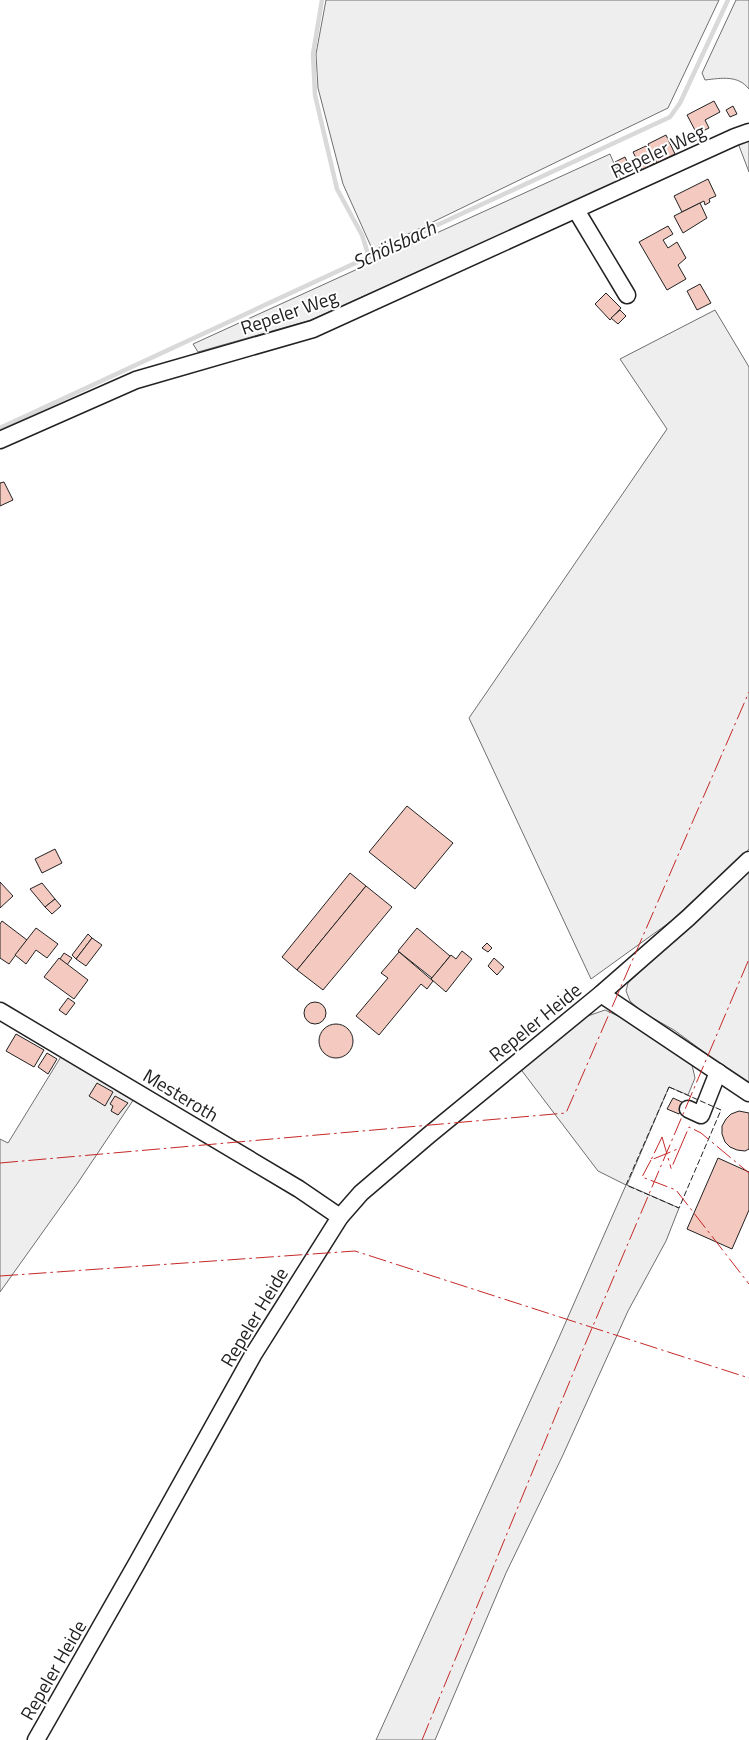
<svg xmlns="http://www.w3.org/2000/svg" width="749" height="1740" font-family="'Titillium Web',sans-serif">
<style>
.green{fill:#eee;stroke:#6f6f6f}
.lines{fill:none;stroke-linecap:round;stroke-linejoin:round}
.stream{stroke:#d9d9d9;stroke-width:4.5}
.building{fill:#f3c9c0;stroke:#222}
.minor-casing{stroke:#222;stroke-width:19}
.minor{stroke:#fff;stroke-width:16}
.fence{stroke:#222;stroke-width:1;stroke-dasharray:6 2.5;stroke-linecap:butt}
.power{stroke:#c62828;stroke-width:1;stroke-dasharray:18 4 2.5 4;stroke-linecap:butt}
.labels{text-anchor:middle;stroke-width:4;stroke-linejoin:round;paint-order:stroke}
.street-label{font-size:19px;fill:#222;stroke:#fff}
.water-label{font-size:20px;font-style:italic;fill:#222;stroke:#fff}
</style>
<rect width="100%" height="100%" fill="#fff"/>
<g class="green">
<polygon points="326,0 719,0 668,108 373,251 343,184 318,88 316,54"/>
<path d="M736,0H749V89C738,75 722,78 705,80L702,73Z"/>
<polygon points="749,134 749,172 736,138"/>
<polygon points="610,154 621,180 311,320 198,352 193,344"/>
<polygon points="715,310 749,367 749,849 670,922 591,979 469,718 667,429 620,359"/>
<polygon points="749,870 749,1085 674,1030 642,1012 630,1001 626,991 628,983"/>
<polygon points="605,1010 640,1026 692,1065 695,1078 688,1095 669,1087 627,1185 679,1208 666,1241 628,1311 562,1457 506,1573 435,1740 376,1740 557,1342 626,1185 598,1171 519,1067 579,1019"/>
<polygon points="62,1055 134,1099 77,1184 0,1292 0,1139 8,1143"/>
</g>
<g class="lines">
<g class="stream">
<polyline points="322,0 313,54 315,95 337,189 362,235 369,257"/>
<polyline points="0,428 670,117 680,103 728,0"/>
</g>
</g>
<g class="building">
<polygon points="714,101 720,112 705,120 709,128 697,134 687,115"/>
<polygon points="733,106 737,114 730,117 726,110"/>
<polygon points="666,135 675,154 657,163 648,144"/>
<polygon points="646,146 654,164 642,170 633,152"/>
<polygon points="625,157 628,164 618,169 615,162"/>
<polygon points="708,179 716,196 709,199 710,202 705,205 704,201 682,212 674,196"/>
<polygon points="700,203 707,218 683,233 674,216"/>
<polygon points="668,226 673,234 663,240 668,248 677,242 686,258 678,265 686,279 667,290 639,242"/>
<polygon points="700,284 711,303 697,310 687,291"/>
<polygon points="606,293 621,308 610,320 595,304"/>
<polygon points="620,310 626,316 618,324 611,318"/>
<polygon points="4,482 13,500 0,506 0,483"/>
<polygon points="407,806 453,843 415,889 369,852"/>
<polygon points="55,849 62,863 42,873 35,859"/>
<polygon points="350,873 366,886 297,970 282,957"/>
<polygon points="0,882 13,896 0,908"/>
<polygon points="42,883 55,899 45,907 30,889"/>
<polygon points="366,886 392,907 323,990 297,970"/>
<polygon points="55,899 61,906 52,914 45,907"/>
<polygon points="2,921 27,940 9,964 0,958 0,924"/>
<polygon points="36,928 58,944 47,958 36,950 26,964 15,955"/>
<polygon points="417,928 450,956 432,978 398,951"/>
<polygon points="88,934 92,938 76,959 72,955"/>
<polygon points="92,938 102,945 86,966 76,959"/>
<polygon points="487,943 492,948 488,952 482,948"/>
<polygon points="462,951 472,959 446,992 431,979 451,955 456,959"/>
<polygon points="399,952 433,981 427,989 421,984 379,1035 356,1016 388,978 381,973"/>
<polygon points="64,953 72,958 67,965 60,959"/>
<polygon points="59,958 88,980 74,999 44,977"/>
<polygon points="494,958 504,967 497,975 488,966"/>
<polygon points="68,998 75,1003 66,1015 59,1010"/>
<circle cx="315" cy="1013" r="11"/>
<circle cx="336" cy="1041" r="17"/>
<polygon points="16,1034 44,1050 34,1067 6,1051"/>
<polygon points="47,1053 57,1059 48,1074 38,1067"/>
<polygon points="97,1083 113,1092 105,1106 89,1096"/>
<polygon points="115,1096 128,1103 118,1115 111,1111 113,1106 110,1104"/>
<polygon points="673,1098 684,1103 679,1114 667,1109"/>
<polygon points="739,1111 749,1113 749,1149 745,1151 737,1150 730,1147 725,1142 722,1134 722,1126 726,1119 731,1114"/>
<polygon points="718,1158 749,1172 749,1210 732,1249 687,1229"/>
</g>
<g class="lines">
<defs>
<g id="minor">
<polyline points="576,210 627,295"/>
<polyline points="0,440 136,380 313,329 735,137 749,132"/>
<polyline points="601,994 749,1093"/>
<polyline points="0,1011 299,1189 340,1217"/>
<polyline points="688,1109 701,1115 718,1072"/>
<polyline points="36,1740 137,1563 253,1355 340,1217 361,1193 429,1135 601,994 688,918 749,860"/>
</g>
</defs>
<use href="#minor" class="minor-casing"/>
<use href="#minor" class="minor"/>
<polygon class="fence" points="669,1087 721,1110 679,1208 626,1185"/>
<g class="power">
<polyline points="662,1137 651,1160 680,1148 671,1169"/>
<polyline points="662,1137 671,1168"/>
<polyline points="680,1148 689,1127 701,1133 749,1173"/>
<polyline points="651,1160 642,1177 676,1190 749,1284"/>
<polyline points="0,1163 566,1113 749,692"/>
<polyline points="0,1276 355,1251 749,1378"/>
<polyline points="422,1740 581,1354 749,959"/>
</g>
</g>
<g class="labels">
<g class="street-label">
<text transform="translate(658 151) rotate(-25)" y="7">Repeler Weg</text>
<text transform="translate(289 312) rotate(-19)" y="7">Repeler Weg</text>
<text transform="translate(535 1022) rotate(-39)" y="7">Repeler Heide</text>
<text transform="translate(181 1095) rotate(31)" y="7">Mesteroth</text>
<text transform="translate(254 1317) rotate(-59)" y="7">Repeler Heide</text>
<text transform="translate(53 1670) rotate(-60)" y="7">Repeler Heide</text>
</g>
<g class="water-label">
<text transform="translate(394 245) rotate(-25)" y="7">Schölsbach</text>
</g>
</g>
</svg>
